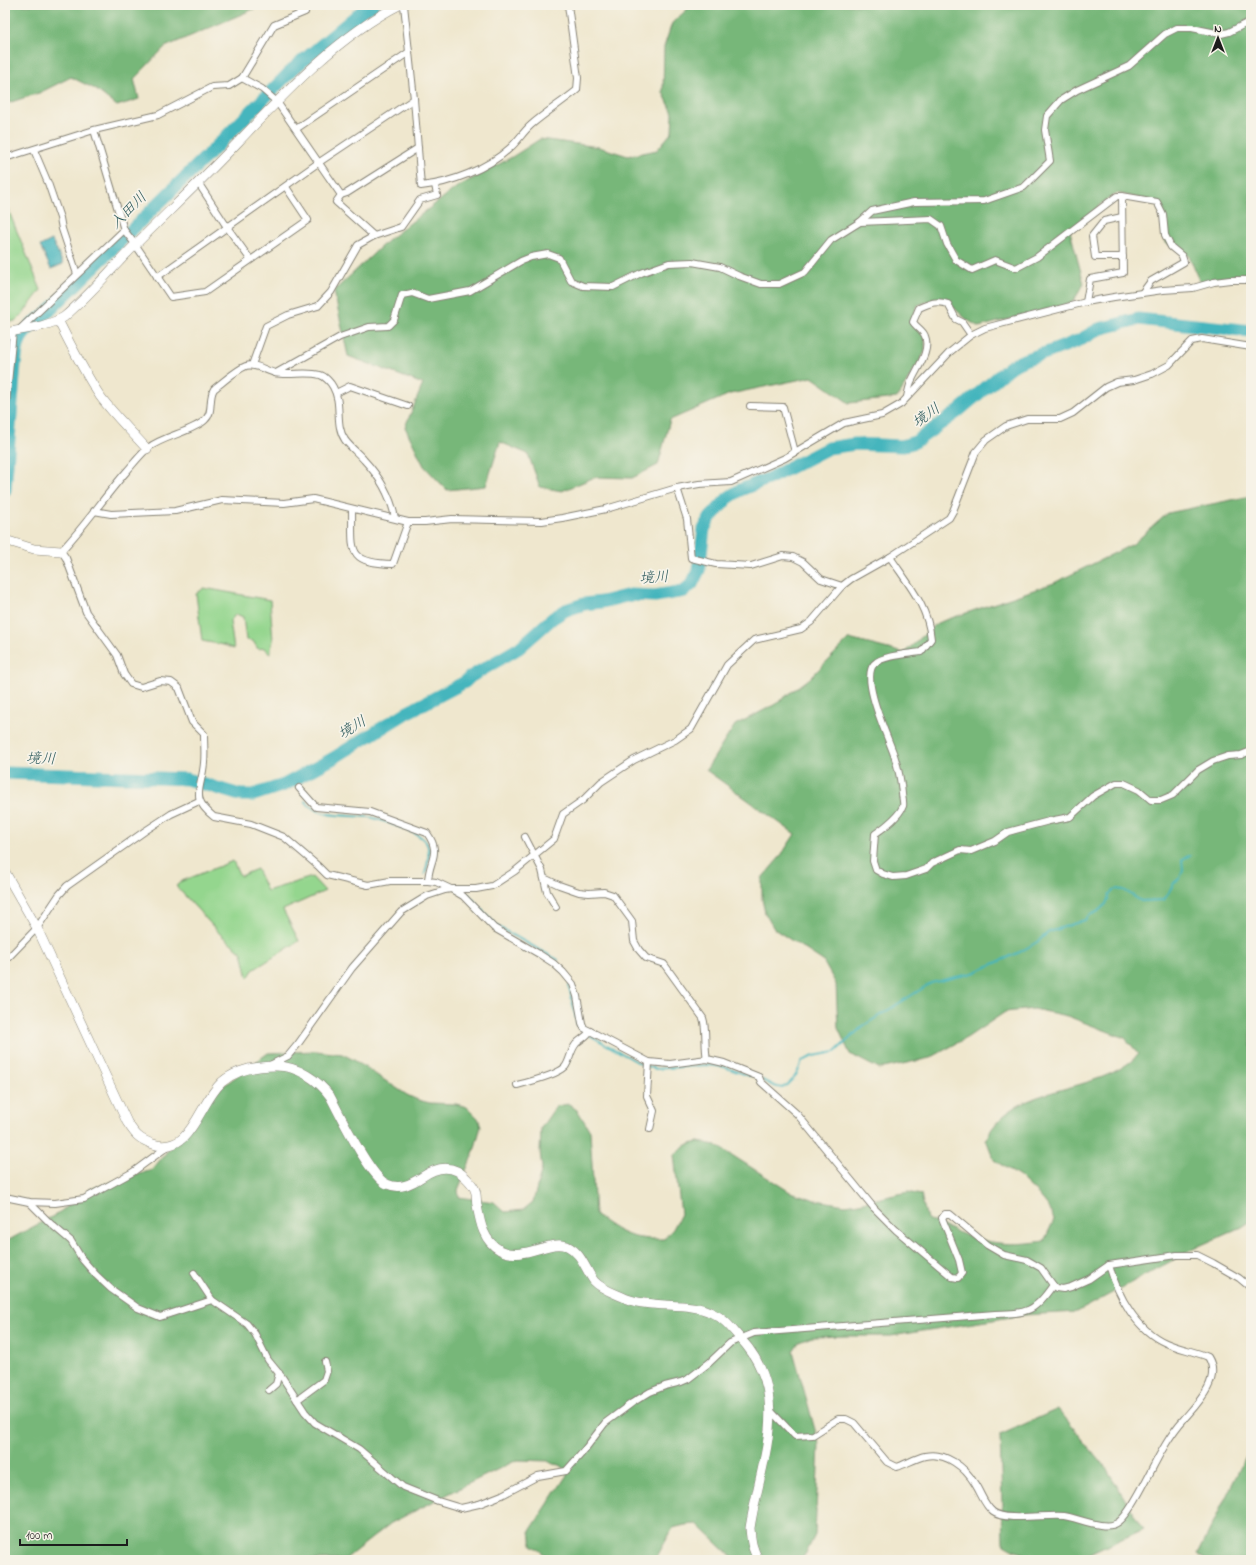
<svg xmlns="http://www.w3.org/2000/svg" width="1256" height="1565" font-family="'Indie Flower','Klee One',sans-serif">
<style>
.green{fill:#94d68e;stroke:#587955}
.forest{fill:#77b779;stroke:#4a6a4a}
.water{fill:#45b5bd;stroke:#30686c}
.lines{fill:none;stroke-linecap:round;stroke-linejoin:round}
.stream{stroke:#45b5bd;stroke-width:2}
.river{stroke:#45b5bd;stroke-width:13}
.street-casing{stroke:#868275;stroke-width:8}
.secondary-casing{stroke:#868275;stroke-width:10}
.street{stroke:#fff;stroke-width:6}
.secondary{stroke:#fff;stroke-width:9}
.labels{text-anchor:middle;stroke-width:3.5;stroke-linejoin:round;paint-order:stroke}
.water-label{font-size:15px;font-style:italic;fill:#2c595c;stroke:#f7f3e8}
</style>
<rect width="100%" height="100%" fill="#f7f3e8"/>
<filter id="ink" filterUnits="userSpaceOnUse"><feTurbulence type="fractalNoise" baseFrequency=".025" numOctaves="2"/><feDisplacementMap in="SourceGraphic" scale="8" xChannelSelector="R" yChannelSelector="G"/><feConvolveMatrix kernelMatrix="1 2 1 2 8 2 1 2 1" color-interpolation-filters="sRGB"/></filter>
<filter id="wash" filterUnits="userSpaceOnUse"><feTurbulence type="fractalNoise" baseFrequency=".012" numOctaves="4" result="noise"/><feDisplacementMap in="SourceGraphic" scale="16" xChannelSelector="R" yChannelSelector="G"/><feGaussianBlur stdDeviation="0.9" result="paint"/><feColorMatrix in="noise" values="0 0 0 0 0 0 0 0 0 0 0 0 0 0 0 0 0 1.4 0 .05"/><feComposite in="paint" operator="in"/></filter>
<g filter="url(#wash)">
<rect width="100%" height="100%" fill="#efe7ce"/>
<g class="green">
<polygon points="5,202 41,290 21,316 15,321 5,323"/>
<polygon points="204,588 270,600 273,641 270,653 264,648 258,649 253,641 246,640 243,617 236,614 230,621 234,649 224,645 202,641 196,594"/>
<polygon points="233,861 240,876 257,869 267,891 312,877 325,891 283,910 299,941 253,970 248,978 242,952 221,935 176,886 182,881"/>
</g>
<g class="forest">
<polygon points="5,5 263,5 165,47 134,79 139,99 117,106 95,89 71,77 39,93 8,103 5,87"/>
<polygon points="692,5 1251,5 1251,274 1200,282 1189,256 1166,243 1161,204 1117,193 1101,204 1070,231 1084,284 1072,303 979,327 966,319 948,302 938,298 918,305 910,322 925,337 925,352 897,398 849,403 812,377 730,394 670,420 658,465 632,478 595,477 562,491 540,487 528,454 500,442 486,486 447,490 424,466 405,427 423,384 348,356 334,291 388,240 457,187 512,157 540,139 599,147 628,156 657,150 672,132 673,113 663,92 664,47 672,23"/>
<path d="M1251,496V1221L1242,1227L1199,1246L1077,1312L1024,1315L891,1336H846L812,1337L799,1342L793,1351L819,1444L815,1535L806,1553L801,1560H735L697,1524L685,1525L673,1528L655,1560H552L532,1545L530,1531L567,1475L562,1466L548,1461L517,1460L468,1484L391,1523L344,1560H5V1242L57,1214L90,1189L152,1170L215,1092L268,1053L316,1051L342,1054L354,1060L407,1095L418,1100L430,1103L456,1104L467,1107L478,1118L481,1126L474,1151L458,1190L459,1197L494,1202L505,1212L523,1210L533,1202L542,1168L540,1152L541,1128L556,1106L569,1104L578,1111L590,1131L595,1215C621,1234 631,1240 664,1239L673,1229L681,1214L674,1155L687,1145L698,1142L716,1145L790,1192L816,1200L845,1205L859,1203L908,1192L921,1195L927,1219C972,1239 994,1249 1044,1241L1054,1220L1049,1207L1039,1195L1020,1177L994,1160L986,1139C1014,1080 1099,1097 1139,1054L1125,1038L1067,1016L1034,1009L1005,1012L968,1037L930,1058L879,1069L850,1054L838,1028L836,984L823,961L774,929L765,913L762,899V878L780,857L795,834L706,770L735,725L774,705L809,679L849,639L904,653L937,623L1054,583L1133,544L1168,513Z"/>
<polygon points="1058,1409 1108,1471 1143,1529 1077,1560 1034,1560 1003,1543 1000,1435"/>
<polygon points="1251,1449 1251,1560 1205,1560 1198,1554 1247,1454"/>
</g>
<polygon class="water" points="52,240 63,264 51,269 40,246"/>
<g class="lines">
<g class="stream">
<polyline points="290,782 292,784"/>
<path d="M305,801C320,820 347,814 369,817C380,819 391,824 402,828C430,838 433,845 425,874"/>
<polyline points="468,894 481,909 498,927 558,960"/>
<polyline points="569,986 577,1024 582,1031 641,1064 656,1069 706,1065 724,1067 750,1076"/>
<path d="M762,1080L774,1086L782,1088C793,1083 798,1073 802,1061L814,1056L835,1052L863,1026L931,983L973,973L1020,952L1037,942L1049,932L1085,920L1089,915L1097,912L1106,904L1110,894L1115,889L1124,890L1141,901L1164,900L1174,883L1180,878L1183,870L1182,860L1186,857L1190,856"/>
</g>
<g class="river">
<path d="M5,490L15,364C16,356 17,347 20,340C26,328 39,319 49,311L214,149L293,69L362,11L373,5"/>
<polyline points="5,773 187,779 240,795 253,795 284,785 332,759 406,713 465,682 470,677 519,648 553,618 566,610 584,604 602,602 630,595 655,596 684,591 692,584 699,570 704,529 710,518 728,498 740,490 770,478 828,448 855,444 902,446 915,442 956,413 1011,366 1026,359 1049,352 1080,340 1099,329 1138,319 1251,331"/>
</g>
</g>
</g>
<g filter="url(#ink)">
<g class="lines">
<defs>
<g id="street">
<path d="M404,5L414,99L421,186C451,183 487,169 510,148C518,141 523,132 531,125C545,113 562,102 577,90L578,78L568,5"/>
<polyline points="242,78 262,89 277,102 341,195 347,193 418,148"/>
<polyline points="296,129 409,52"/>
<polyline points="94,130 124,230 135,244 171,297 205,292 308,220 286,187"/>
<polyline points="34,150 48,183 60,218 62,229 77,274"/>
<polyline points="5,158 94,130 158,115 212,87 229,86 242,78 274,25 305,12"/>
<polyline points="199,184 227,227 250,259"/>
<polyline points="1122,196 1157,202 1163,214 1165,235 1171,247 1182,256 1184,262 1151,281 1142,293"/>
<polyline points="1122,217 1104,221 1092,236 1095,257 1123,257"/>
<polyline points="860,222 931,219 941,226 947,244 956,260 972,270 995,260 1016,268 1037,257 1117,196 1122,196 1123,273 1090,279 1086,302"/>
<polyline points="374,236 401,227 420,200 437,195 435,185"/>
<polyline points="157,277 318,163 414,99"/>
<polyline points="19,330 124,230"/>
<polyline points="252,365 266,326 288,315 318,306 331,292 358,245 374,236 336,202 341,195"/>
<polyline points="276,373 340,337 369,327 388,326 394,320 402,295 412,293 428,299 470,291 521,261 531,257 548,254 559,258 571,281 583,286 613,287 641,273 669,263 692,262 720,267 739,276 761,284 779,284 805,272 831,240 860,222 872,211 914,202 984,201 1024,187 1050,161 1045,130 1047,116 1061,100 1077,90 1129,66 1165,34 1177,28 1192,28 1221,34 1229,32 1251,21"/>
<polyline points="336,393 350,386 408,406"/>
<path d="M907,397C908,392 909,387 911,382C917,368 931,351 925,336C923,330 916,327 913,322L919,308C930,303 937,300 948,304L956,319L962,322L971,335"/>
<polyline points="750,406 783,407 795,452"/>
<polyline points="5,415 13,331"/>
<polyline points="677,488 687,519 691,558 716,564 751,566 783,556 793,557 803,562 821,579 842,586"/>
<path d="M352,509C353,549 345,563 393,564L408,522"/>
<polyline points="94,511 111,514 175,511 222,500 284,503 313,499 408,522 425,522 452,519 542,521 562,518 606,509 677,488 699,484 731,482 785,458 844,423 882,415 901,404 950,352 971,335 985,328 1086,302 1114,297 1163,290 1193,288 1214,282 1230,280 1251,280"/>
<path d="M395,518C391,497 379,476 364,460C358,453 351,448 345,440C334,424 343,404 333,387C331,383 325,376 320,375C306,371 290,376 275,373C266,371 256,363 246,366C236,370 223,382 214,389C208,398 214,412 205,420C192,432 163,436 148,448C140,455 134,463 127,471C104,497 85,526 61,551L66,558L86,612L117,655L124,674L131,684L141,687L160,681L171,682L179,688L192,722L204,734C204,744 205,754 204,763C202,789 189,797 214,817L251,824L284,837L318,866L327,875L368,885L390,881H428L436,882L451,889L463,896L494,928L539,954L553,963L563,972L573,984L577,996L582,1023L584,1028L590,1031L649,1062L670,1064L707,1059L724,1063L759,1077L761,1082L797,1114L874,1208L896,1230L952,1277L958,1278L962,1273L959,1260L942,1218L945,1214H950L987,1245L1004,1255L1027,1260L1041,1268L1053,1285L1056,1288L1063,1289L1071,1287L1089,1279L1109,1265L1177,1255H1197L1213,1263L1239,1278L1251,1288"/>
<path d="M890,557C908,584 928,606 931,639L921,652C909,654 883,655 874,664C860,679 888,737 894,755C898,767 901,781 902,794C902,797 904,803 903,806C899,817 883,828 875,834L873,861L876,870L883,874L893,877L906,876L926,869L932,863L960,850L971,851L995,841L1008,832L1049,821L1070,817L1093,796L1116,783H1124L1139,790L1151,800H1161L1173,795L1198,770L1213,761L1228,756L1241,755L1251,751"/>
<path d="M299,788L316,807L370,812L427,833C442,854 429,859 428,881"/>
<polyline points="525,837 542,870 547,892 556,907"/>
<path d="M544,878L559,885L579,892L589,893L604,892L613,895L632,921L634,941L639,950L646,958L664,964L703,1018C707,1030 704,1045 707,1059"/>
<polyline points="5,961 37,928 59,895 67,886 145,831 171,814 199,801"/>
<polyline points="649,1062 647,1096 654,1111 650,1129"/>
<polyline points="270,1065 288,1056 298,1044 352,968 401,912 427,896 445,890 451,889 476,889 492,886 515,871 554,839 563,814 583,800 601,782 634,760 675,740 691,729 727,665 754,640 801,629 811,622 842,586 851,579 890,557 949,518 953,511 976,452 986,440 1006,426 1027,419 1060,419 1073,413 1106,387 1117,382 1134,380 1152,374 1169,365 1192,341 1202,339 1251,347"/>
<path d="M517,1085C529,1082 557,1075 565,1067C570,1061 570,1051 576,1044C580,1039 586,1038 590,1031"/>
<polyline points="5,1197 29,1202 55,1203 84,1199 133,1172 167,1147"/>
<path d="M29,1202L51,1224L71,1241L82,1259L96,1275L111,1289L138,1308L160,1317L212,1300L247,1324L255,1334L268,1360L282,1377L305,1412L315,1423L359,1449L403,1487L438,1501L461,1508L479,1504L502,1495L538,1476L566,1471L582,1453L605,1423L632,1403L650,1392L665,1386L681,1382L688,1379L709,1363L730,1343L754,1333L995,1314C1027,1313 1034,1313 1053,1285"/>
<polyline points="194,1273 212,1300"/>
<polyline points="269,1390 276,1384 279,1373"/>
<polyline points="297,1400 324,1380 327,1371 325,1362"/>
<path d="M769,1409L795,1436L813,1435L838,1419H846L854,1423L887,1462L897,1467C906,1464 916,1458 925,1456C946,1452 965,1467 975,1484C981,1493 984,1505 993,1512C1006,1522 1047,1514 1064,1516C1078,1518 1105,1531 1117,1523C1124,1519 1133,1504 1137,1497C1152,1471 1164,1441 1184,1419C1198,1403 1222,1379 1208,1357C1194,1351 1180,1349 1166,1343C1136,1330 1118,1296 1109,1265"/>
</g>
<g id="secondary">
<path d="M58,320C71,346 84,372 100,396C114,415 131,431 147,449"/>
<path d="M5,333C24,329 47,327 64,317C90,295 112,268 136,244C170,210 205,177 239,141C286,92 337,37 399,5"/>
<polyline points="5,540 34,549 61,551"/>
<path d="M5,872L37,928L127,1122C135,1134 138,1139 153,1144C163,1148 176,1145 184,1137C199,1122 206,1097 222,1082C237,1069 258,1066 276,1066C298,1066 318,1080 330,1096C340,1115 370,1177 387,1184C400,1190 411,1184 422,1177C432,1170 445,1165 457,1171C463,1174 473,1184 475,1190C477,1194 476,1201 477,1205C480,1222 483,1241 500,1250C523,1262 549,1239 567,1246C582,1253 585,1269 594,1281C602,1290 617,1294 627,1299C653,1309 690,1301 712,1313C724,1318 732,1329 740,1338C794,1395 760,1462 750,1528C751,1540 752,1550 759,1560"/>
</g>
</defs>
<use href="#street" class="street-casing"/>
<use href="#secondary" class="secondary-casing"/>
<use href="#street" class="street"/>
<use href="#secondary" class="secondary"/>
</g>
</g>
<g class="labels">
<g class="water-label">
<text transform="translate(128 210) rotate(-45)" y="5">入田川</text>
<text transform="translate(926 415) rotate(-35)" y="5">境川</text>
<text transform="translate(654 577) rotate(-4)" y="5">境川</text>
<text transform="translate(352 727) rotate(-31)" y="5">境川</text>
<text transform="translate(41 758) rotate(2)" y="5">境川</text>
</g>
</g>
<rect width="1256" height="1565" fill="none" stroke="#f7f3e8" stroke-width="20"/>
<g transform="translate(1218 38)" stroke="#f7f3e8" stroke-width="3" paint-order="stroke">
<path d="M0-3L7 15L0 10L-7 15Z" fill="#1c1c1c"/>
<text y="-6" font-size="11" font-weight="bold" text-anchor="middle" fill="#1c1c1c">N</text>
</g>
<path d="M20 1539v6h107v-6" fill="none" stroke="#1c1c1c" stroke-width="2"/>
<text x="26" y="1539" font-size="12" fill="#1c1c1c" stroke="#f7f3e8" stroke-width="3" paint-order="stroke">100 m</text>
</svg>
